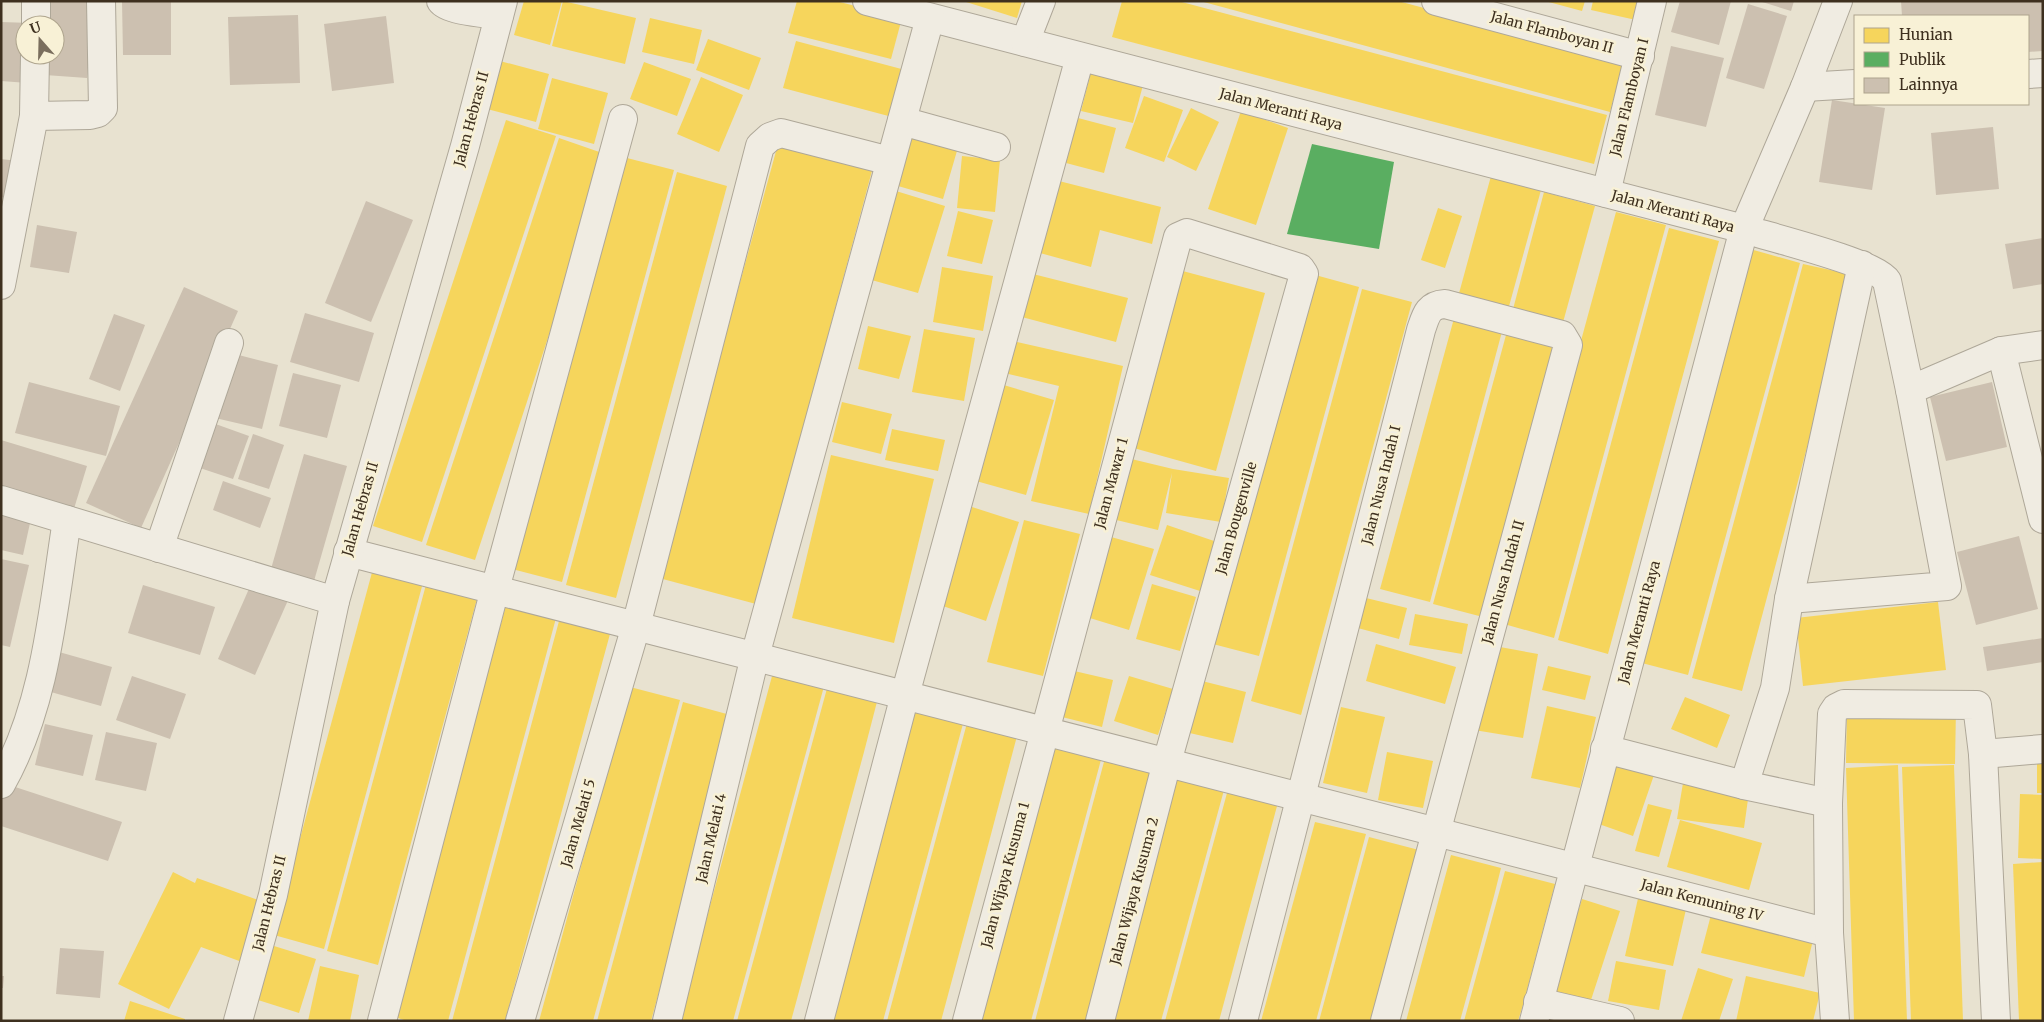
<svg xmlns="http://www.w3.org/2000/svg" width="2044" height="1022" font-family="Merriweather,serif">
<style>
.homes{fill:#f6d55c}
.public{fill:#5aae61}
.building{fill:#ccc0b0}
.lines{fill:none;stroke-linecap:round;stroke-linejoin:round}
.minor-casing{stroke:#aea798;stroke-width:30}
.minor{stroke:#f0ece2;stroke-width:28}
.labels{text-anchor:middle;stroke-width:5;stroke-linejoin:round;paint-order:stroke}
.street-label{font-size:14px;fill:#3e301f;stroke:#f8f1d6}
</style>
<rect width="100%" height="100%" fill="#e8e2d0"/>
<g class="homes">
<polygon points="524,1 562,1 550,45 514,35"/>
<polygon points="563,1 636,18 625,64 552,46"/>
<polygon points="797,1 836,1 902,18 891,59 788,33"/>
<polygon points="963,1 1022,1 1017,18"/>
<polygon points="1122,1 1178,1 1607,115 1594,164 1112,37"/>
<polygon points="1200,1 1398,1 1624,62 1610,112"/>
<polygon points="1545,1 1585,1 1582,11"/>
<polygon points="1593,1 1641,1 1636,20 1591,10"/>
<polygon points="650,18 702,30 694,64 642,52"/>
<polygon points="708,39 761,58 749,90 696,70"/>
<polygon points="796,41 909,71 896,118 783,88"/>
<polygon points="500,61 549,74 536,122 487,109"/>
<polygon points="644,62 691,79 677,116 630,99"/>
<polygon points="1091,72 1143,85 1133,123 1081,111"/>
<polygon points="701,77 743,95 719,152 677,134"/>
<polygon points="552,78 608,93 594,144 538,129"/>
<polygon points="1144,96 1183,110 1164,162 1125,148"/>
<polygon points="1191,108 1219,122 1196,171 1167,157"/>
<polygon points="1241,111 1288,128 1256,225 1208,209"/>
<polygon points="1078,118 1116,128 1104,173 1066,163"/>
<polygon points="506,120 556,136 422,542 373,526"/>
<polygon points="914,131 959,144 943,199 898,186"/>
<polygon points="559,138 608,155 475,560 426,545"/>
<polygon points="778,144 873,167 756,604 659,578"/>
<polygon points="962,156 1000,160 995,212 957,208"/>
<polygon points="623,157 674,170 562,582 512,569"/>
<polygon points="677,172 727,186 616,598 566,585"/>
<polygon points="1491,176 1541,190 1508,310 1458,297"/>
<polygon points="1059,181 1161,207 1152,244 1100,230 1091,267 1040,253"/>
<polygon points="896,191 945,206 918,293 868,279"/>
<polygon points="1544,192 1595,206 1562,326 1512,313"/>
<polygon points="1438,208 1462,216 1445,268 1421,260"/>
<polygon points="958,211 993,220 982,264 947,256"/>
<polygon points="1616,212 1666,225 1554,638 1504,624"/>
<polygon points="1669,228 1719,241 1608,654 1558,640"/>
<polygon points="1750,249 1800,263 1688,675 1638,662"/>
<polygon points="1803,264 1853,275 1742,691 1692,678"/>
<polygon points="942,267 993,276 983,331 933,322"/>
<polygon points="1179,270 1265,293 1216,471 1130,447"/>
<polygon points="1029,273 1128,298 1116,342 1018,316"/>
<polygon points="1308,273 1359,287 1259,656 1209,643"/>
<polygon points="1362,289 1412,302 1301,715 1251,701"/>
<polygon points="1456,311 1504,324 1430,602 1380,589"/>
<polygon points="1509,324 1559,338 1483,617 1433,604"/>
<polygon points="868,326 911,336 899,379 858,369"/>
<polygon points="924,329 975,338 964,401 912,392"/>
<polygon points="1008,340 1123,366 1089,514 1031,501 1059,386 1000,372"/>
<polygon points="997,383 1054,400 1026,495 969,479"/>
<polygon points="842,402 892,414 881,454 832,442"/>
<polygon points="892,429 945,440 938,471 885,460"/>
<polygon points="831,455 934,479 894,643 792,618"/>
<polygon points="1123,457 1173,469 1229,478 1221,522 1166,513 1172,473 1158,530 1108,518"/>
<polygon points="972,507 1019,522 986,621 940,605"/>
<polygon points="1024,520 1080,534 1043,676 987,662"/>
<polygon points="1167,525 1217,542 1200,591 1150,575"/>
<polygon points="1104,535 1154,549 1129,630 1080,615"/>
<polygon points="374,565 424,579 324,949 274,935"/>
<polygon points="427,581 478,595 378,965 327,951"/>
<polygon points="1152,584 1196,597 1180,651 1136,639"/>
<polygon points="1362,597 1407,608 1399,639 1354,627"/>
<polygon points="1938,602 1946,670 1803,686 1796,618"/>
<polygon points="506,605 556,618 448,1021 407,1021 395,1017"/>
<polygon points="1415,614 1468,624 1462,654 1409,645"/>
<polygon points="559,621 610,634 577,755 505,1021 452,1021"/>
<polygon points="1376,644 1456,667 1445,704 1366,681"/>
<polygon points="1489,645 1538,654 1523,738 1474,730"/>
<polygon points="775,665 826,679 733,1021 679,1021"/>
<polygon points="1548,666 1591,676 1585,700 1542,690"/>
<polygon points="1070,670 1113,680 1102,727 1058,716"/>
<polygon points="1129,676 1173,689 1158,735 1114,721"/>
<polygon points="1194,679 1246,692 1233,743 1181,731"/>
<polygon points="829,681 879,694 864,752 791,1021 737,1021"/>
<polygon points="630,687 680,700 624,908 593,1021 539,1021"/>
<polygon points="1685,697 1730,715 1717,748 1671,729"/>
<polygon points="683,702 734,716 651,1021 597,1021"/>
<polygon points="1547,706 1596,717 1580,788 1531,778"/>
<polygon points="1847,706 1956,708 1955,764 1846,763"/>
<polygon points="914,707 964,720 883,1021 829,1021"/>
<polygon points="1341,707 1385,717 1367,793 1323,783"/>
<polygon points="967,723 1017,736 985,857 941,1021 887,1021"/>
<polygon points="1052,742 1102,756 1058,920 1031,1021 977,1021"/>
<polygon points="1387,752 1433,761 1423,808 1378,800"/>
<rect x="2037" y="757" width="6" height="36"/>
<polygon points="1105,758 1155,772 1088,1021 1035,1021"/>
<polygon points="1615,758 1655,772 1633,836 1593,822"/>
<polygon points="1898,765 1907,1021 1854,1021 1846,768"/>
<polygon points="1954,765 1963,1021 1911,1021 1902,767"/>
<polygon points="1176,766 1227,779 1161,1021 1107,1021"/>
<polygon points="1230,782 1280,795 1219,1021 1165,1021"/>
<polygon points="1683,783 1749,792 1744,828 1677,819"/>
<polygon points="2020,794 2043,795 2043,859 2018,858"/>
<polygon points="1648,804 1672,810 1659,857 1635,851"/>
<polygon points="1680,820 1762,843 1749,890 1667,867"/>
<polygon points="1315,822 1366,834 1342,924 1316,1021 1261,1021"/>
<polygon points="1369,837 1419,850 1373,1021 1319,1021"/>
<polygon points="1451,855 1501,868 1494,896 1460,1021 1406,1021"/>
<polygon points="2043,862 2043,1021 2019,1021 2013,864"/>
<polygon points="1505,871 1555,884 1523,1005 1518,1021 1464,1021"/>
<polygon points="173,872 195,883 197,878 264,902 242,962 201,947 169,1009 118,984"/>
<polygon points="1639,894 1687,905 1673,966 1625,956"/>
<polygon points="1582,899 1620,911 1590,1003 1553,991"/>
<polygon points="1712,911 1814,936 1804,977 1701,953"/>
<polygon points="274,946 316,959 299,1013 258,1000"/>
<polygon points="1616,961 1666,970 1659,1010 1608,1001"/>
<polygon points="320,966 359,975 350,1021 308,1021"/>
<polygon points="1698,968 1733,979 1719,1021 1681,1021"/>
<polygon points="1746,976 1820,993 1813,1021 1736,1021"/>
<polygon points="130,1001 185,1019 185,1021 124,1021"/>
</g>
<polygon class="public" points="1312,144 1394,162 1379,249 1287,234"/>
<g class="building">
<polygon points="51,1 94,1 87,78 45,75 47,55 55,55 55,25 49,25"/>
<polygon points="122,1 171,1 171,55 123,55"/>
<polygon points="1680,1 1731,1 1719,45 1671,32"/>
<polygon points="1759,1 1794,1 1791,11"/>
<polygon points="1901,1 2043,1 2043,51 2028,52 2028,16 1902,16"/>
<polygon points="1748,4 1787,16 1764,89 1726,78"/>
<polygon points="298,15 300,83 230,85 228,17"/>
<polygon points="386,16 394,83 332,91 324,24"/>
<polygon points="1,22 31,23 25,25 28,83 1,81"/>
<polygon points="1671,46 1724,58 1706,127 1655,115"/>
<polygon points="1832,100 1885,108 1872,190 1819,182"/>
<polygon points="1993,127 1999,189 1936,195 1931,133"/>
<polygon points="1,159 18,161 12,199 1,197"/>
<polygon points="366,201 413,220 371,322 325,303"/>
<polygon points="37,225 77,232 69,273 30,267"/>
<polygon points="2043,238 2043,284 2013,289 2005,244"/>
<polygon points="184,287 238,311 141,528 86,503"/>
<polygon points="305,313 374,333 359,382 290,362"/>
<polygon points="114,314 145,325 120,391 89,379"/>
<polygon points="227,352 278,365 262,429 211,417"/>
<polygon points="293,373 341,385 327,438 279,426"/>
<polygon points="29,382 120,406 106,456 15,433"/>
<polygon points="1992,382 2007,447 1946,461 1930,397"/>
<polygon points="210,422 249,436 233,479 194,466"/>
<polygon points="253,434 284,445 269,489 238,479"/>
<polygon points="1,440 87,466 73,512 1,491"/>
<polygon points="304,454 347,466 314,581 271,569"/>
<polygon points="223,481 271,498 260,528 213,510"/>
<polygon points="1,507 32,514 23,555 1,550"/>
<polygon points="2019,536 2038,609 1976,625 1957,552"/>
<polygon points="1,559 29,565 10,647 1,645"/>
<polygon points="252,582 289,598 255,675 218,659"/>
<polygon points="143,585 215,607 200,655 128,633"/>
<polygon points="2043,638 2043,662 1987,671 1983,647"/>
<polygon points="52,650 112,667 101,706 40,689"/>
<polygon points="132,676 186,694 170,739 116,720"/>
<polygon points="45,724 93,735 83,776 35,765"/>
<polygon points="106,732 157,743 146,791 95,780"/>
<polygon points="6,784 122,822 108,861 1,826 1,799"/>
<polygon points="60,948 104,951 100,998 56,994"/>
<polygon points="1,976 4,976 3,988 1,988"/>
</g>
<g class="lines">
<defs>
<g id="minor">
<path d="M441,1C448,11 486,13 499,15"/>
<path d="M867,1L1744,229C1769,237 1876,263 1887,281L1910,390L2001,351L2043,345"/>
<polyline points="1436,1 1640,56"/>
<polyline points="36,25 36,1"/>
<polyline points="1025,42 1041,1"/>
<polyline points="2028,74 2043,73"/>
<polyline points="1805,87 1855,84"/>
<polyline points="34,116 90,115 98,113 103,108 101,1"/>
<polyline points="902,121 996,147"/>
<polyline points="1606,193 1652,1"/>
<polyline points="1,285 34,116 35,55"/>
<polyline points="2001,351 2043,519"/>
<polyline points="1,500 335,601"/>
<polyline points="159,548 229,343"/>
<polyline points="348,552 1829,933"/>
<polyline points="1789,599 1947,586 1910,390"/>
<polyline points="1605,749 1744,785"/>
<polyline points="1983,754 2043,749"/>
<path d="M1,784C46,705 53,609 67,520"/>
<polyline points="1828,803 1832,714 1836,708 1844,704 1977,705 1983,754 1996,1021"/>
<polyline points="1538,1002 1620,1021"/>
<polyline points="238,1021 273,895 335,601 465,146 503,1"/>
<polyline points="382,1021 495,589 623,119"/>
<polyline points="520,1021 636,626 760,146 770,137 781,133 890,161"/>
<polyline points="667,1021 755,656 930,18"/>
<polyline points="819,1021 905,695 1080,57"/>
<polyline points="967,1021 1178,237 1187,233 1300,268 1304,274 1167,762 1100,1021"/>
<path d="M1243,1021L1421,330C1426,315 1428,305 1445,304L1562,335L1568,345L1385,1021"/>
<polyline points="1534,1021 1744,229 1805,87 1838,1"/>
<polyline points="1835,1021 1829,933 1828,803 1744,785 1775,688 1789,599 1862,265"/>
</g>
</defs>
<use href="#minor" class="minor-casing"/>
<use href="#minor" class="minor"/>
</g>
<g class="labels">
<g class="street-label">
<text transform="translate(1552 32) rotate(15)" y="5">Jalan Flamboyan II</text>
<text transform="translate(1629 97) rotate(-76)" y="5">Jalan Flamboyan I</text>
<text transform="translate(1281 109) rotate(15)" y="5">Jalan Meranti Raya</text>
<text transform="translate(471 119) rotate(-75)" y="5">Jalan Hebras II</text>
<text transform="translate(1673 211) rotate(15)" y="5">Jalan Meranti Raya</text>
<text transform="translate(1111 483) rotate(-75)" y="5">Jalan Mawar 1</text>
<text transform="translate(1381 485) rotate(-76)" y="5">Jalan Nusa Indah I</text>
<text transform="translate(360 509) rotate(-74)" y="5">Jalan Hebras II</text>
<text transform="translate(1236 518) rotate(-74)" y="5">Jalan Bougenville</text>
<text transform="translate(1503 582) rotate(-75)" y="5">Jalan Nusa Indah II</text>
<text transform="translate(1639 622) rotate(-75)" y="5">Jalan Meranti Raya</text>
<text transform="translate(578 823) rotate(-74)" y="5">Jalan Melati 5</text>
<text transform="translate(711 838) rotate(-77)" y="5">Jalan Melati 4</text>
<text transform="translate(1005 875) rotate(-75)" y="5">Jalan Wijaya Kusuma 1</text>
<text transform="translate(1134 891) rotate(-75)" y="5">Jalan Wijaya Kusuma 2</text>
<text transform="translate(1702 900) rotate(15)" y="5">Jalan Kemuning IV</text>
<text transform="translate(269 903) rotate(-76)" y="5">Jalan Hebras II</text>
</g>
</g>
<rect width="2044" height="1022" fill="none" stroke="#3e301f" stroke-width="5"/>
<rect x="1854" y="15" width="175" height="90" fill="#f8f1d6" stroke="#aea48d"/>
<rect x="1864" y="28" width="25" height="15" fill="#f6d55c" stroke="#aea48d"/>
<text x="1899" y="40" font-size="15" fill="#3e301f">Hunian</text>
<rect x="1864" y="52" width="25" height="15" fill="#5aae61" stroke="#aea48d"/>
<text x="1899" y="65" font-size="15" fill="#3e301f">Publik</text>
<rect x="1864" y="78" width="25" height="15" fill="#ccc0b0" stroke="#aea48d"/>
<text x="1899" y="90" font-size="15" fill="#3e301f">Lainnya</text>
<g transform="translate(40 40) rotate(340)"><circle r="24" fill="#f8f1d6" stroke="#aea48d"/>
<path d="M0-4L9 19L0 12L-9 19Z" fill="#7a6e5d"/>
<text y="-8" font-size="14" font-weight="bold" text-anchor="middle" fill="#3e301f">U</text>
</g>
</svg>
